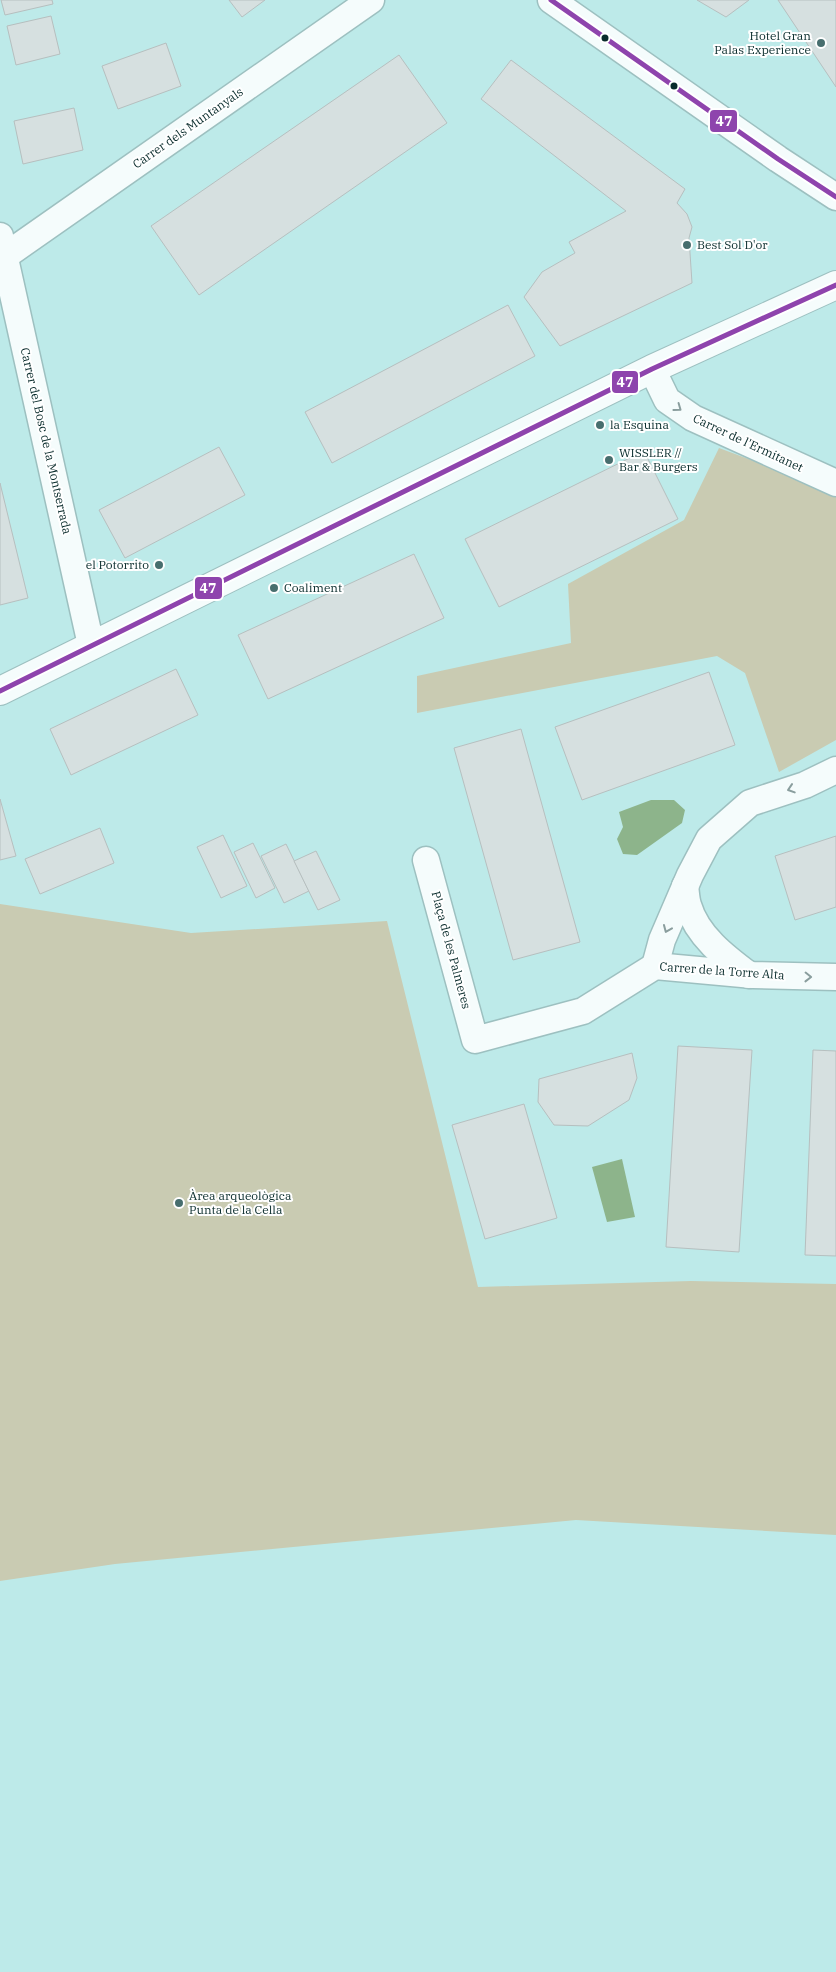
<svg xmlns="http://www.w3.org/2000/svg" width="836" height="1972" font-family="'IBM Plex Serif',serif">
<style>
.green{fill:#c9cbb2}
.water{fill:#8db48b}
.building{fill:#d6e0e0;stroke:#b6bfbf}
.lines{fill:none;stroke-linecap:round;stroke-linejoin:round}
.street-casing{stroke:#9dc0c0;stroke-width:29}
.secondary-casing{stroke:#9dc0c0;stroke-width:30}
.street{stroke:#f5fcfc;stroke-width:26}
.secondary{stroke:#f5fcfc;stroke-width:28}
.bus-1-casing{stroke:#fff;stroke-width:9}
.bus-1{stroke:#8e44ad;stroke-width:5}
.oneway{stroke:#8a9e9e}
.bus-dot{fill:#082b2b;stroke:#fff;stroke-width:2}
.poi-dot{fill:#476e6e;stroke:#fff;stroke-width:2}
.labels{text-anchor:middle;stroke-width:4;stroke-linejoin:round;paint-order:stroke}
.poi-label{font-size:12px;fill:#082b2b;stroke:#fff;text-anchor:start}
.street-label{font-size:12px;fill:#082b2b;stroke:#fff}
.line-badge{stroke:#fff;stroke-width:2}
.badge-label{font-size:14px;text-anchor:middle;font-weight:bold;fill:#fff}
</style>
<rect width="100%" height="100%" fill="#bdeae9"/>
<g class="green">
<polygon points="719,448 808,481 836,497 836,740 779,772 745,673 717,656 417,713 417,676 571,643 568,584 684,520"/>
<polygon points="0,904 191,933 387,921 478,1287 691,1281 836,1284 836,1535 576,1520 115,1564 0,1581"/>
</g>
<g class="water">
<polygon points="651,800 674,800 685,810 682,823 637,855 623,854 617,839 623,827 619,812"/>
<polygon points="622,1159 635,1217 607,1222 592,1167"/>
</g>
<g class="building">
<polygon points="1,0 52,0 53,4 5,15"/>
<polygon points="229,0 265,0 242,17"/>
<polygon points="697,0 749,0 726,17"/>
<polygon points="778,0 836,0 836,87"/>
<polygon points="51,16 60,54 16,65 7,26"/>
<polygon points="166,43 181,86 118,109 102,66"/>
<polygon points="399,55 447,123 199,295 151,226"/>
<polygon points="511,60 685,189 677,203 687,214 692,227 689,238 692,283 560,346 524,297 542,272 575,253 569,242 626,211 481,99"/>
<polygon points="74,108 83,150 23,164 14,121"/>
<polygon points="508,305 535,356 332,463 305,412"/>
<polygon points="219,447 245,495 125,558 99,510"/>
<polygon points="644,451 678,519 499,607 465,539"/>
<polygon points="0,483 28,598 0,605"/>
<polygon points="414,554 444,618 268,699 238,635"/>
<polygon points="176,669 198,715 71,775 50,729"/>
<polygon points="709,672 735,745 582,800 555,727"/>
<polygon points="521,729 580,942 513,960 454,748"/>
<polygon points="0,799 16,856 0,860"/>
<polygon points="100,828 114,863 40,894 25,859"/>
<polygon points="223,835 247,886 221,898 197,847"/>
<polygon points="836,836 836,907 795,920 775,856"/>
<polygon points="253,843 275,888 256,898 234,852"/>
<polygon points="286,844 309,891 284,903 261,856"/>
<polygon points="316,851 340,900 318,910 294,861"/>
<polygon points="678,1046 752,1050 739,1252 666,1247"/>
<polygon points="813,1050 836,1051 836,1256 805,1255"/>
<polygon points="632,1053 637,1078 629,1100 588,1126 554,1125 538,1102 539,1079"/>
<polygon points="524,1104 557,1218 485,1239 452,1125"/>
</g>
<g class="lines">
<defs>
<g id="street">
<polyline points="551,0 778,159 836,197"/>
<polyline points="0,236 91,645"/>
<polyline points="5,256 371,0"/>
<polyline points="652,369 667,400 693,418 836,483"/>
<polyline points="426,860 475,1040 583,1011 655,966 753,975 836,977"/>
<path d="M685,886C686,892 686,899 688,905C697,936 725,957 749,975"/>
<polyline points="655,966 662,940 690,875 709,839 750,803 805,785 836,770"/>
</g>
<polyline id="secondary" points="0,691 652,369 836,285"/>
</defs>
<use href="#street" class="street-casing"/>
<use href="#secondary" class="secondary-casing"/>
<use href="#street" class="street"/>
<use href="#secondary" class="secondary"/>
<defs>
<g id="bus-1">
<polyline points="551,0 778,159 836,197"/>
<polyline points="0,691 652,369 836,285"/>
</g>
</defs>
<use href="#bus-1" class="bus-1-casing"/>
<use href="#bus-1" class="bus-1"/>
</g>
<defs><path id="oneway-chevron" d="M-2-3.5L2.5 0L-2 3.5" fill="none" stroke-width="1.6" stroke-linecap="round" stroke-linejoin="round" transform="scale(1.25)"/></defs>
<g class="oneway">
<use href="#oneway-chevron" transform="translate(678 408) rotate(36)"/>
<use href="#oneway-chevron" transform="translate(791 789) rotate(162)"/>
<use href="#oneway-chevron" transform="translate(667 929) rotate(113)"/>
<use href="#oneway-chevron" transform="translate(808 977) rotate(1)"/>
</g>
<g class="bus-dot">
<circle cx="605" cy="38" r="4.5"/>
<circle cx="674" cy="86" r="4.5"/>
</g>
<g class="poi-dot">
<circle cx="821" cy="43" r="5"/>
<circle cx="687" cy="245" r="5"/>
<circle cx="600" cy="425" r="5"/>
<circle cx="609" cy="460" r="5"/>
<circle cx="159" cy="565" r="5"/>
<circle cx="274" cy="588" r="5"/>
<circle cx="179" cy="1203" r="5"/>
</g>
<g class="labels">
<g class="poi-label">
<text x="811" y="40" text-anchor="end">Hotel Gran<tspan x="811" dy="14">Palas Experience</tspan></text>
<text x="697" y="249">Best Sol D'or</text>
<text x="610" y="429">la Esquina</text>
<text x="619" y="457">WISSLER //<tspan x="619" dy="14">Bar &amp; Burgers</tspan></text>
<text x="149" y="569" text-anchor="end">el Potorrito</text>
<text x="284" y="592">Coaliment</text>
<text x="189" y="1200">Àrea arqueològica<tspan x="189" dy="14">Punta de la Cella</tspan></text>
</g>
<g class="street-label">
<text transform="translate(188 128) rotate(-35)" y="4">Carrer dels Muntanyals</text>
<text transform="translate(46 441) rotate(77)" y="4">Carrer del Bosc de la Montserrada</text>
<text transform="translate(748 443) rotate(25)" y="4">Carrer de l'Ermitanet</text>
<text transform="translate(451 950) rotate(75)" y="4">Plaça de les Palmeres</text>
<text transform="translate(722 971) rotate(4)" y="4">Carrer de la Torre Alta</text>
</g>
</g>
<g class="line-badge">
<rect x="709" y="109" width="29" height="24" rx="5" fill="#8e44ad"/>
<rect x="611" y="370" width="28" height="24" rx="5" fill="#8e44ad"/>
<rect x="194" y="576" width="29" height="24" rx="5" fill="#8e44ad"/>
</g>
<g class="badge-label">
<text x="724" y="126">47</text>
<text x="625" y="387">47</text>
<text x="208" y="593">47</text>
</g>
</svg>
